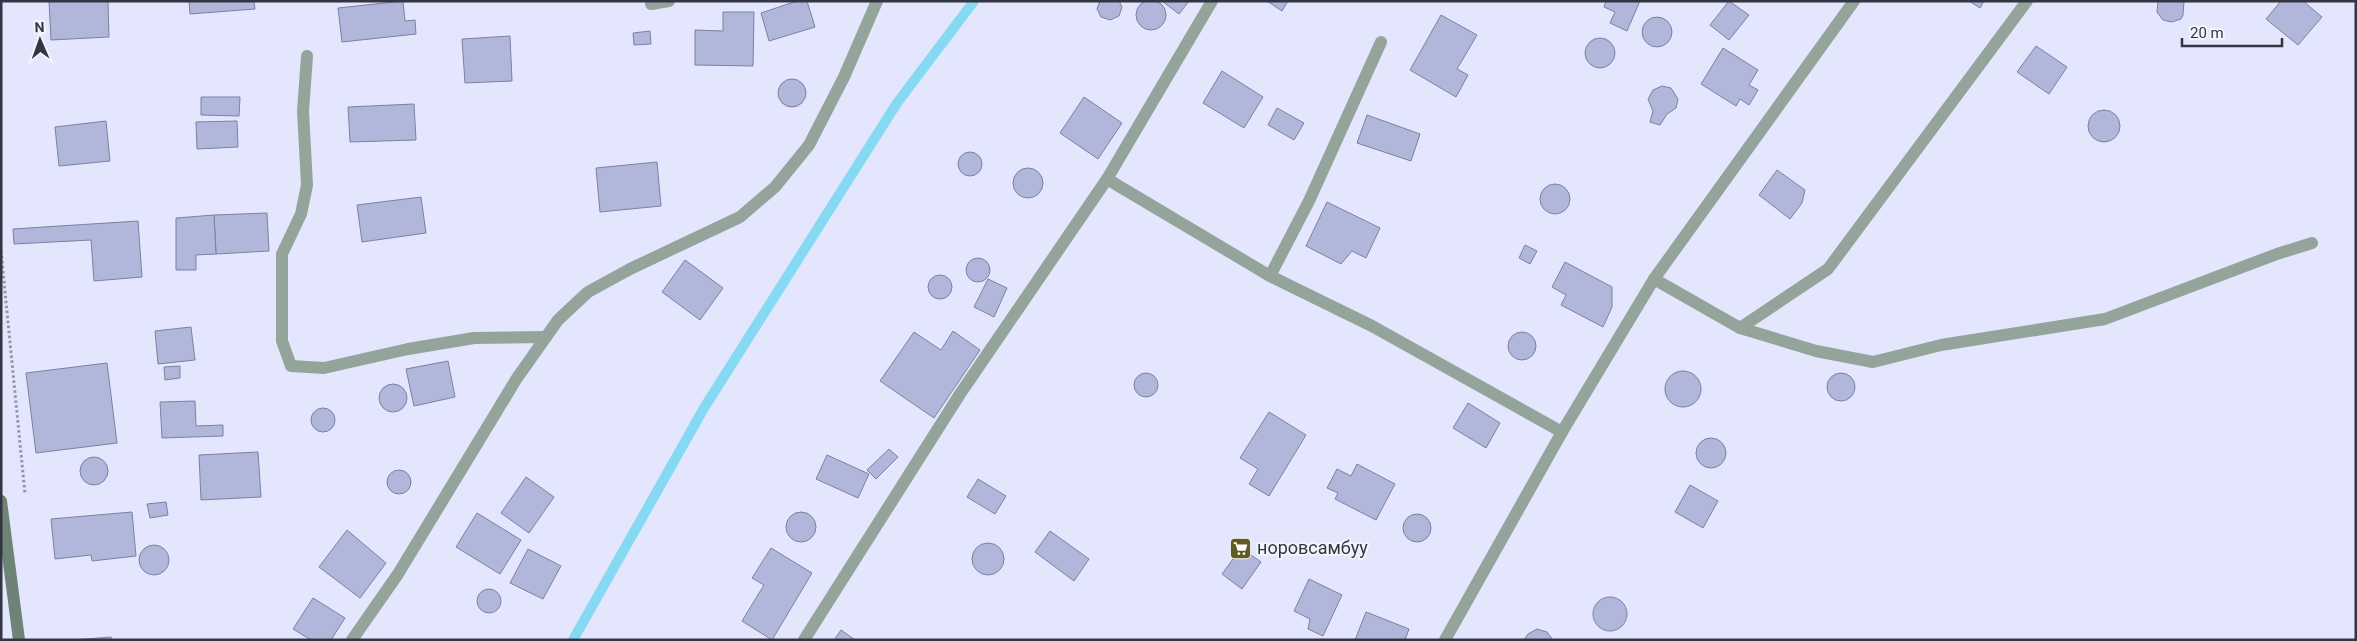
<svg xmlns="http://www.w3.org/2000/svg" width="2357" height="641" font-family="Roboto,sans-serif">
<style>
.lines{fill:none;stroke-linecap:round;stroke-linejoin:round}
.stream{stroke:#85d9f2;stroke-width:10}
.building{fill:#b1b7db;stroke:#7c81a2}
.path{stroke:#9395a8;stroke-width:3;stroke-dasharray:2.5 2.5;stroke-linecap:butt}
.minor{stroke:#94a49a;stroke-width:12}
.secondary{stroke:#6c8375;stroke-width:12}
.labels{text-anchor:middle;stroke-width:4;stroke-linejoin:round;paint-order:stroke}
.poi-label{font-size:18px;fill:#333543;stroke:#f3f5fc;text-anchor:start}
</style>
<rect width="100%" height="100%" fill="#e3e6fd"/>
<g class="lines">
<polyline class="stream" points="573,640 704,408 897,103 974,1"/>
</g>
<g class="building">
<circle cx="1151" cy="15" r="15"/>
<polygon points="49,1 108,1 109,37 51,40"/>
<polygon points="189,1 254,1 255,9 190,14"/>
<polygon points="403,1 405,21 415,20 416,34 342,42 338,8"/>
<polygon points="797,1 807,1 815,27 769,41 761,13"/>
<polygon points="1100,1 1119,1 1122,7 1119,16 1110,20 1101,17 1097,9"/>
<polygon points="1162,1 1189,1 1179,14"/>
<polygon points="1267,1 1288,1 1282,11"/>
<polygon points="1606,1 1640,1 1627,31 1610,23 1615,12 1604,7"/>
<polygon points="1729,1 1749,15 1729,40 1710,25"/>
<polygon points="1969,1 1984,1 1980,8"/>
<polygon points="2158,1 2184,1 2183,15 2181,19 2172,22 2163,20 2157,12"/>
<polygon points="2281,1 2303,1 2322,17 2298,45 2266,19"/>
<polygon points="723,12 754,12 753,66 695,65 695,30 723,31"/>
<polygon points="1441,15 1477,35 1457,69 1468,75 1456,97 1410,70"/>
<circle cx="1657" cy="32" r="15"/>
<polygon points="650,31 651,44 634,45 633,33"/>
<polygon points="510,36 512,81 465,83 462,39"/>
<circle cx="1600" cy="53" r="15"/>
<polygon points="2036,46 2067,67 2049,94 2017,72"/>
<polygon points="1723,48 1758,70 1749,85 1758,90 1749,105 1740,99 1736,106 1701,84"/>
<polygon points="1222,71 1263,97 1244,128 1203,103"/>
<circle cx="792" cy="93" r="14"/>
<polygon points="1662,86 1671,88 1678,99 1676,108 1667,114 1660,125 1650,122 1653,111 1648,99 1653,90"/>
<polygon points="201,97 240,97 239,116 201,115"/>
<polygon points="1084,97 1122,123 1098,159 1060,133"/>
<polygon points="414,104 416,140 350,142 348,107"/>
<polygon points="1277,108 1304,123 1294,140 1268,125"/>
<circle cx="2104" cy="126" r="16"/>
<polygon points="1367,115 1420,134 1411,161 1357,143"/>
<polygon points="106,121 110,161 59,166 55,127"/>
<polygon points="237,121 238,147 197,149 196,122"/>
<circle cx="970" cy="164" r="12"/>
<polygon points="657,162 661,206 600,212 596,168"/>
<circle cx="1028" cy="183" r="15"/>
<polygon points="1777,170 1805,190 1802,203 1790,219 1759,195"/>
<circle cx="1555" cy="199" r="15"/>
<polygon points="421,197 426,233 362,242 357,205"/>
<polygon points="1327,202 1380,228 1366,258 1352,251 1341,264 1306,246"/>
<polygon points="267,213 269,251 216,254 214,215"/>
<polygon points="214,215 216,254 196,255 196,270 176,270 176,218"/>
<polygon points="138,221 142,277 94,281 91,240 14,244 13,229"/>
<polygon points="1525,245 1537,251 1530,264 1519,258"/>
<circle cx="978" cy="270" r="12"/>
<polygon points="685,260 723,288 700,320 662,292"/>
<polygon points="1565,262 1612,287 1612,307 1603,327 1561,305 1566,295 1552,287"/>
<circle cx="940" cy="287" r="12"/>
<polygon points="988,279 1007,288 994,317 974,307"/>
<polygon points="191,327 195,360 158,364 155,331"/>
<polygon points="953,331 980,350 934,418 880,381 914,332 941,350"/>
<circle cx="1522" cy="346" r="14"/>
<polygon points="448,361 455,397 414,406 406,369"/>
<polygon points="107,363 117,443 36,453 26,373"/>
<polygon points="180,366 180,378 165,380 164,367"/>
<circle cx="1683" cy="389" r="18"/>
<circle cx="1841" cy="387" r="14"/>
<circle cx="1146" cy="385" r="12"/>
<circle cx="393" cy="398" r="14"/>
<polygon points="195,401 196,426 223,425 223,436 162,438 160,402"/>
<polygon points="1468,403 1500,423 1486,448 1453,428"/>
<circle cx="323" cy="420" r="12"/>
<polygon points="1269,412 1306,435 1269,496 1249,484 1258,469 1240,458"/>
<circle cx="1711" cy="453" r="15"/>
<polygon points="889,449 898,457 876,479 867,470"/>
<polygon points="258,452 261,497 201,500 199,455"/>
<polygon points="827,455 869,474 858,498 816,479"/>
<circle cx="94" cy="471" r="14"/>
<polygon points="1357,464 1395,484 1376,520 1335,499 1338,493 1327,488 1337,469 1351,476"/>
<circle cx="399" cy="482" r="12"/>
<polygon points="526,477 554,497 529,533 501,513"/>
<polygon points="978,479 1006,496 995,514 967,497"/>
<polygon points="1690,485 1718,501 1703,528 1675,512"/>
<polygon points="166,502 168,515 150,518 147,504"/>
<polygon points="132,512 136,556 92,561 91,555 55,559 51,519"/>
<circle cx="801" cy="527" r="15"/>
<polygon points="477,513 521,540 500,574 456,547"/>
<circle cx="1417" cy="528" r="14"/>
<polygon points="347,530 386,563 360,598 319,567"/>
<polygon points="1050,531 1089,559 1074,581 1035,552"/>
<circle cx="988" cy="559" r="16"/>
<circle cx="154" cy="560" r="15"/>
<polygon points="771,548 812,573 772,640 742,621 764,585 752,578"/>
<polygon points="1241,548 1261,562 1242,589 1222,574"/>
<polygon points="528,549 561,566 543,599 510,583"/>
<polygon points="1309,579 1342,595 1323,636 1308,629 1310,619 1294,611"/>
<circle cx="489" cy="601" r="12"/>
<circle cx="1610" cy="614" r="17"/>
<polygon points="313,598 345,618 331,640 311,640 293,629"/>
<polygon points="1366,612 1409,629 1405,640 1355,640"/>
<polygon points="1537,629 1547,632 1553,640 1524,640 1528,634"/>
<polygon points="841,630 855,640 834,640"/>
<polygon points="111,637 112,640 73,640"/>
</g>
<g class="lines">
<polyline class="path" points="1,251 25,494"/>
<g class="minor">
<polyline points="651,4 669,1"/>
<polyline points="307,56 303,111 307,185 301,214 282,254 282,341 291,366 324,368 408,349 474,338 546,337"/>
<polyline points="1107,179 1270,276 1372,326 1562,432"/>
<polyline points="1270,276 1309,201 1381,42"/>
<polyline points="1654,279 1740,328 1828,269 2027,1"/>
<polyline points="1740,328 1816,351 1873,362 1941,345 2105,319 2277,254 2312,243"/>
<polyline points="352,640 398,574 517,378 558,320 588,292 630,269 740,217 775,187 809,145 844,77 877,1"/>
<polyline points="804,640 960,394 1107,179 1212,1"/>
<polyline points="1445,640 1562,432 1654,279 1854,1"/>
</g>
<polyline class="secondary" points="1,501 19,640"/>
</g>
<defs>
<symbol id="supermarket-square" viewBox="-11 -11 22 22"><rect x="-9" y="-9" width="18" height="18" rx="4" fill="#625925" stroke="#f3f5fc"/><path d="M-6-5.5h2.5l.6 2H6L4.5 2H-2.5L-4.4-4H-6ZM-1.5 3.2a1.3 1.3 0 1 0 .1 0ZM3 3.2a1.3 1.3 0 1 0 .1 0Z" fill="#fff"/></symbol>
</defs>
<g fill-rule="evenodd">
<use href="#supermarket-square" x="1228" y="536" width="25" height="25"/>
</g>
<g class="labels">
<g class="poi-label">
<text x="1257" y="554">норовсамбуу</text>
</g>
</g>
<rect width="2357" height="641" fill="none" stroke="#333543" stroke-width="5"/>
<g transform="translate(40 40) rotate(358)" stroke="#f3f5fc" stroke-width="4" paint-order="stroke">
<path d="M0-4L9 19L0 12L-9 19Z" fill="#333543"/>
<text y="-8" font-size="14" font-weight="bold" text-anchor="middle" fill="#333543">N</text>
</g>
<path d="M2182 38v8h100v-8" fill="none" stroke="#333543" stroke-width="2.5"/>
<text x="2190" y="38" font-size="15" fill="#333543" stroke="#f3f5fc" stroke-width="4" paint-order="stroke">20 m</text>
</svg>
